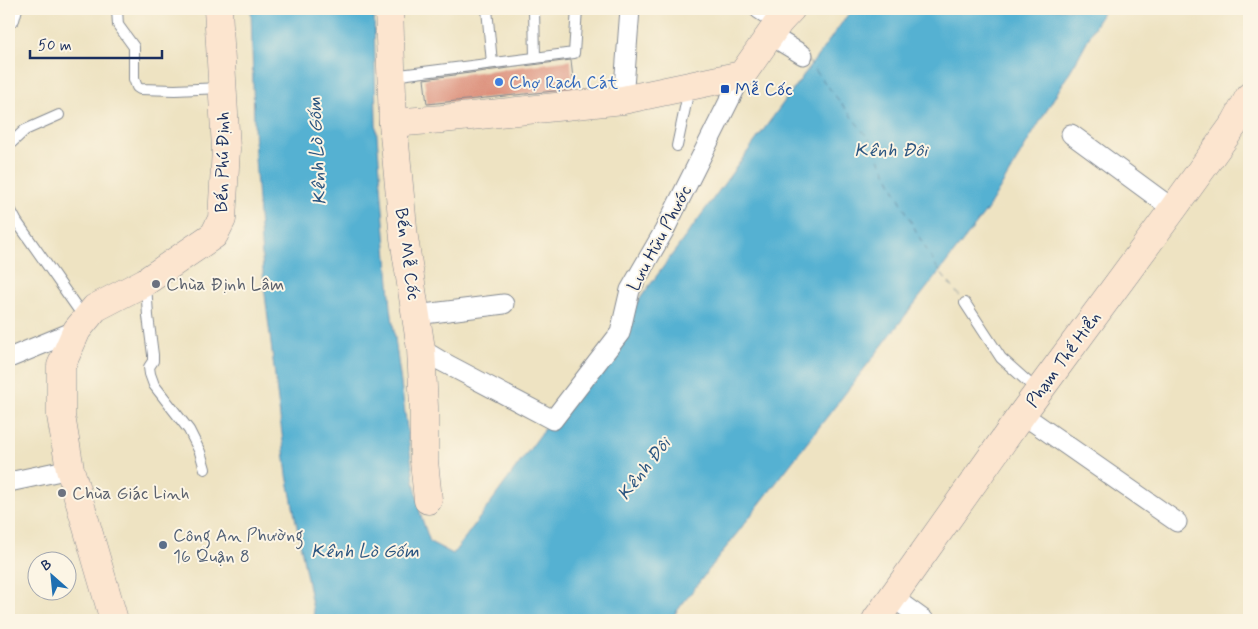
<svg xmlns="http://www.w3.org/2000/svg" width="1258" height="629" font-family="Mynerve,sans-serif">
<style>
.water{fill:#54b1d2;stroke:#387098}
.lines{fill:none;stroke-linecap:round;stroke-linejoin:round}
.ferry{stroke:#2c5681;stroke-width:1;stroke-dasharray:6 5;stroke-linecap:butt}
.building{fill:#dc8f7a}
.lane-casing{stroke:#848990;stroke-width:12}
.street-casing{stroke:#848990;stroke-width:21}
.secondary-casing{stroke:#848990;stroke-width:29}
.lane{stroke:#fff;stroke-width:10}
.street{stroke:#fff;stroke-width:19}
.secondary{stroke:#fce5cf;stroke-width:28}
.shop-dot{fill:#3f7fe0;stroke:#fcf5e5;stroke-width:2}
.transit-dot{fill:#1a4fb4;stroke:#fcf5e5;stroke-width:2}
.worship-dot{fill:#6b7280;stroke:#fcf5e5;stroke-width:2}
.service-dot{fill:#5c6f8a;stroke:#fcf5e5;stroke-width:2}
.labels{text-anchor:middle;stroke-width:4;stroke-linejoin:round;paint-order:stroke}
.shop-label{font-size:18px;fill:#366cbe;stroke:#fcf5e5;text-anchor:start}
.transit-label{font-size:18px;fill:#164399;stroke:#fcf5e5;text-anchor:start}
.street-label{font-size:18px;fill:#1b2f5e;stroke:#fcf5e5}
.worship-label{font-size:18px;fill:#5b616d;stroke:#fcf5e5;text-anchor:start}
.service-label{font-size:18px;fill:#4e5e75;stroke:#fcf5e5;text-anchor:start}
.water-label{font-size:19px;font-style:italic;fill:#2c5681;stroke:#fcf5e5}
</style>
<rect width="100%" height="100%" fill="#fcf5e5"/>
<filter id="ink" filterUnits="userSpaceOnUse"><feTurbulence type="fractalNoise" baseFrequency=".02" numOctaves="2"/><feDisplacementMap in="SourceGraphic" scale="10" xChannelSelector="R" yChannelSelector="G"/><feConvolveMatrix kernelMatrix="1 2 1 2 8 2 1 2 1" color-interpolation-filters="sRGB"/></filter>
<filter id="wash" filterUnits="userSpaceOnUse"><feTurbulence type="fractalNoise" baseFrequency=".0096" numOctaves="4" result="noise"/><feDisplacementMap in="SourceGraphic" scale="20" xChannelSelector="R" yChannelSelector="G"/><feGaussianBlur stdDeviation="1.12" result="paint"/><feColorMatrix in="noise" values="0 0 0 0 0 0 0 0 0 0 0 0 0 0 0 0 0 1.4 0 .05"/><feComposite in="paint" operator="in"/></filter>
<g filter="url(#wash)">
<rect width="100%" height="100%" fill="#eee3c2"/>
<polygon class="water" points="251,9 374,9 376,123 391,308 414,481 421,516 430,542 453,554 852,9 1104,9 1078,58 987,210 670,620 315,620 287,475 264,286 255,158"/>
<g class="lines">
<polyline class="ferry" points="808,61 869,139 918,235 939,271 963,300"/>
</g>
<g id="blocks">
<polygon class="building" points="571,60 574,89 427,104 424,79"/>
</g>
</g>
<g filter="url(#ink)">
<use href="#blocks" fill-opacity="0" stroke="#848990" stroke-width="1"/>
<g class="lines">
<defs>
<g id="lane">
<polyline points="117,9 118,25 134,47 134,79 137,87 140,89 175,90 221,88"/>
<polyline points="487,9 492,63"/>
<polyline points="534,9 535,58"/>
<polyline points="9,22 14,20 17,9"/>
<polyline points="392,76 574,53 577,9"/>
<polyline points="9,145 25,130 59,115"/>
<polyline points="677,146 689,89"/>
<polyline points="9,207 17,222 85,319"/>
<polyline points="146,283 148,316 153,355 153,361 149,367 150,374 154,385 189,430 200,452 205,469"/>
<polyline points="965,303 1001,358 1038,391"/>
</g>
<g id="street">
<polyline points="759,9 779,22"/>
<polyline points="770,35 803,55"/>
<polyline points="623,100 630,9"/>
<polyline points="1071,134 1173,209"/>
<polyline points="416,315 504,304"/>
<polyline points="421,349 441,361 553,420 620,333 630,290 664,231 742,75"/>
<polyline points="9,358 77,330"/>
<polyline points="1022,414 1177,522"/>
<polyline points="9,482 70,469"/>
<polyline points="892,597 924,620"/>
</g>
<g id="secondary">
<polyline points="389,9 393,123 404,238 421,349 424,407 424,461 428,500"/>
<polyline points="393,123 442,119 623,100 742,75 779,22 791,9"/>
<polyline points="114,620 70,469 61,416 61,366 77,330 95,308 145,282 214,235 222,219 226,149 218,9"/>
<polyline points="876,620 1022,414 1173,209 1235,123 1249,97"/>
</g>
</defs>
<use href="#lane" class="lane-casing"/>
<use href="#street" class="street-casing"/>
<use href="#secondary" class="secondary-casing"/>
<use href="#lane" class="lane"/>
<use href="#street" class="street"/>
<use href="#secondary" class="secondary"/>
</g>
</g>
<circle class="shop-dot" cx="499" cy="82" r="5"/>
<rect class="transit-dot" x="720" y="84" width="10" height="10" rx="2.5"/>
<g class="worship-dot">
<circle cx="156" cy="284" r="5"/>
<circle cx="62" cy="493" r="5"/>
</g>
<circle class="service-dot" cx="163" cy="545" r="5"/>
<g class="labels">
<g class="shop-label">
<text x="509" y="88">Chợ Rạch Cát</text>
</g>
<g class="transit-label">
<text x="735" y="95">Mễ Cốc</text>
</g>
<g class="street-label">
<text transform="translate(222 162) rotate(-89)" y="6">Bến Phú Định</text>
<text transform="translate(659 238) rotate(-62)" y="6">Lưu Hữu Phước</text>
<text transform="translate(408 254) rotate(82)" y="6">Bến Mễ Cốc</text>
<text transform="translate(1063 359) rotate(-54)" y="6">Phạm Thế Hiển</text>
</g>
<g class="worship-label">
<text x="166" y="290">Chùa Định Lâm</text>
<text x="72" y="499">Chùa Giác Linh</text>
</g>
<g class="service-label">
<text x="173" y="541">Công An Phường<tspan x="173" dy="21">16 Quận 8</tspan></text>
</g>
<g class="water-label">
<text x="891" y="156">Kênh Đôi</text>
<text transform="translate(316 151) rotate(-93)" y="7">Kênh Lò Gốm</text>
<text transform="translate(643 468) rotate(-52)" y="7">Kênh Đôi</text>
<text x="365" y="557">Kênh Lò Gốm</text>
</g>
</g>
<rect width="1258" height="629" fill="none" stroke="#fcf5e5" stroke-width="30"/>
<g transform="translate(52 576) rotate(333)"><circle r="24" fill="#fcf5e5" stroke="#a2a6af"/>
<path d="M0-4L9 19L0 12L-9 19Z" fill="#1f6fb2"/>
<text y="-8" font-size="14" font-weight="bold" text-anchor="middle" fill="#1b2f5e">B</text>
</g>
<path d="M30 50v8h132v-8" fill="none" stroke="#1b2f5e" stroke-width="2.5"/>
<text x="38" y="50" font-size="15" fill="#1b2f5e" stroke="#fcf5e5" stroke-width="4" paint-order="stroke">50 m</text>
</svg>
